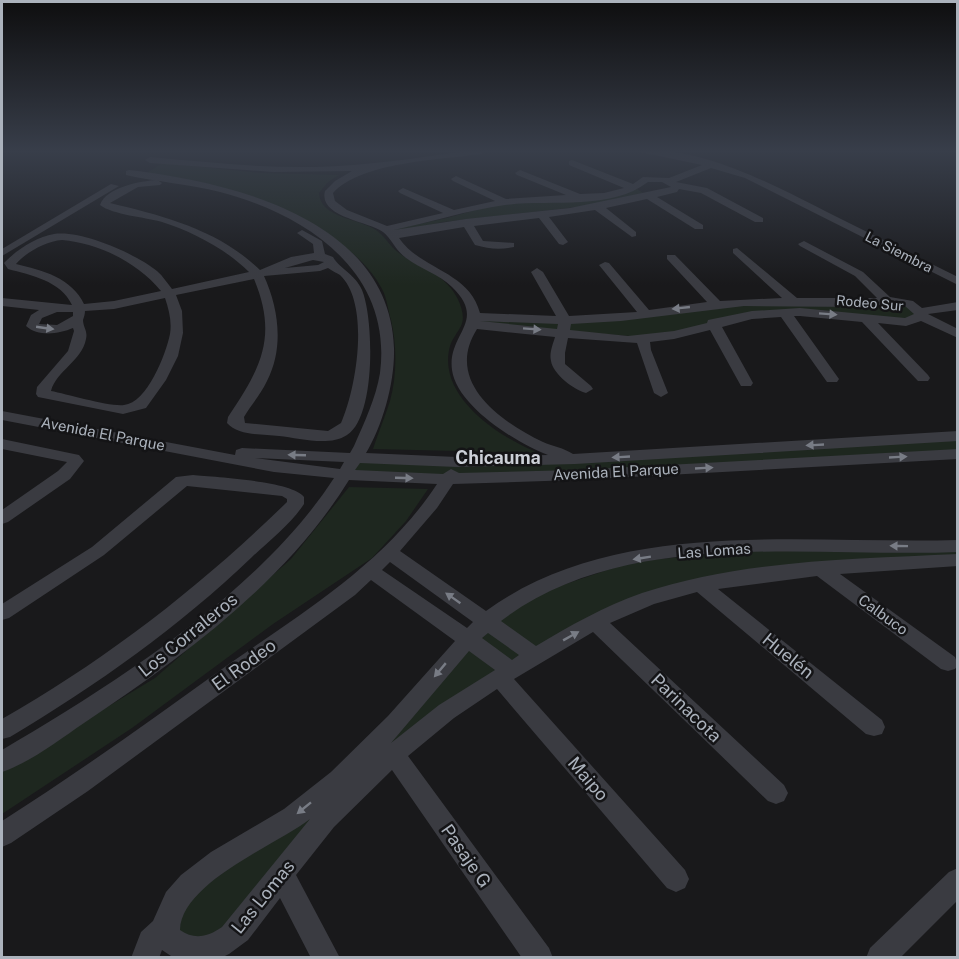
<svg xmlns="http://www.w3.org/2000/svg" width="959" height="959" font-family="'Public Sans',sans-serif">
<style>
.green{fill:#1e271f}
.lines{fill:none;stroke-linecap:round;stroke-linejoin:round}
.street{fill:#3a3b41;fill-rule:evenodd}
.oneway{fill:#787c85}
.labels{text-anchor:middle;stroke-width:5;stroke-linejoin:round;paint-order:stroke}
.far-street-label{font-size:14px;fill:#abb2bc;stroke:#141416}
.street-label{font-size:15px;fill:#abb2bc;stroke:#141416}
.quarter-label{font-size:18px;font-weight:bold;fill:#ccd0d7;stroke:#141416}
.near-street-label{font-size:18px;fill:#abb2bc;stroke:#141416}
</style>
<rect width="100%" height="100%" fill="#19191b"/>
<g class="green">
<path d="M162,163L262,173L339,175L328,182L319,193C320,218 360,219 376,230C385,236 390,247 399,253C414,265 435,270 448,285C457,294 467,314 461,326C458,332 452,339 450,346C436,396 500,438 539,453L373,449C378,433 385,417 390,401C397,376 397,345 391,320C388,310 387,298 382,289C371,268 354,253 335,240C278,199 215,186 147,173Z"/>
<polygon points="637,189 643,193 595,205 443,222 394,233 390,230 447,218 490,206 623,193"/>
<polygon points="902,303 916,312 911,319 799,311 642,337 477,324 478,318 549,321 744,304"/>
<path d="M957,439V451C756,462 554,477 352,474L358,463L362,462L456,465Z"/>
<polygon points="349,487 428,489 406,521 372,558 273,624 132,728 2,814 2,771 155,678 291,559"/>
<polygon points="957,549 957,557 663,590 427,720 216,939 177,937 177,906 294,822 469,640 527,597 631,562 740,551"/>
</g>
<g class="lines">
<g class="street">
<path d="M466,151H485L481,154C439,160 361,162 333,193L335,201L347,210L387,226L443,213L400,193L398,191L403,188L454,210L495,201L453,181L451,179L456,176L506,199L566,195L517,175L515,173L520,170L580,194L604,193L624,188L569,165V161L572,160L633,184L643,177L669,178L702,165L635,151C701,144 777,187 835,216C876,236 917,257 958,277V285L745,178L711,168L676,182L707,188L763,218V222H755L701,193L679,189L677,192L657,197L703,225V229H695L647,199L606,208L636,232V236L632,237L595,210L549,217L568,242L563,245L559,244L539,218L474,226L483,241L514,243V247C500,250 489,249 475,245L464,227L399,238C421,270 469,271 480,313L556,316L531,272L537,268L543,272L569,316L637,312L599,265L605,262L609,263L649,310L707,302L667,259V255H675L720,301L782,298L733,253V249L737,248L797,298H877L855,276L800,246L798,244L804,241L863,272L890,297L913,301L922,308L958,302V310L928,314L958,329V338L921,321L906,326L878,323L928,375L930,378L928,381H918L862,322L800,316H794L839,379L837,382H827L781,317L752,319L722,327L753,383L751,386H741L710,330L674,339L650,342L651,350L668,393L661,397L654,393L637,343L568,338L565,353V364L591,386L593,389L586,393C574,390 553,374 551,361C549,353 553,344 555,337L477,329C444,381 499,421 543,442C552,446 564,448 573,454L958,431V441L575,464L457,467L360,463L355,470L443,474L451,469L459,473L575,470L958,449V459L575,480L453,484L437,508L400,551L486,611C618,515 805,545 958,540V552C810,558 626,526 501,621L536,646C570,626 604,606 642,593C742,560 853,559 958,554V566L840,574L955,657L958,665L955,669L948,671L941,669L817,576L718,589L882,720L885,727L882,734L874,736L866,734L697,592L654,604L610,623L784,785L788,793L784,801L776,804L768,801L593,632L514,679L685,870L689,879L685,888L676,892L667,888L497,689L454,718L408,756L549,948L553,958H522L392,770L334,827L296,875L340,958H311L280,898L248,940L229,954L221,958H174L162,950L159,958H131L141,932L153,921L166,892L181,875L211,852L284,809L331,772L388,716L455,641L371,580L355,595L88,791L11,843L2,847V821C79,772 154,718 229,664C304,612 386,562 437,484L349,480C286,582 183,657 84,723C59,740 31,762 2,772V750C116,683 261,591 334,478L274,472L2,420V411L235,455L236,450L242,448L350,453L354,446C364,423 376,398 380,373C393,272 307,215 220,192C189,184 157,182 126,175V171L129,170C231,182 390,219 394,348C395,381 383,425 366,453L457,457L548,455C516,443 457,406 452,370C447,333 488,322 452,287C439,274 420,269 406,258C396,251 391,238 383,232C367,221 318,217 325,191L335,181L352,171L273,172L150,163L145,160L150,157C205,162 260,168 315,167C366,166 416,158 466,151ZM648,182H662L671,187L570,208L466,219L394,230C431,222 468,210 505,205C551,199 610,211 648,182ZM893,304L905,306L914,314L905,318L800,308L752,311L708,320L707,323L674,331L628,336L570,330L571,324L621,321L744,306L858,307ZM480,321L558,324L557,329ZM255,458L344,462L340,469ZM390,562L473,622L467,628L382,570ZM488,633L519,655L512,660L482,638ZM469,651L495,670L439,705L391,743ZM310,819L222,927C208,937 194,940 180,930C181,883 276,845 310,819Z"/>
<path d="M157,180L162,183L160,185L138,187L110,203C164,216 219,230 260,270L291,257L314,253L313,244L297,233L302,230L322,241L325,254L333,257C340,269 355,274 362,290C374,319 376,417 347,435C329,447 299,438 279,436C263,434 238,436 227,423L228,417C261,368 278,337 254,279L176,295L182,311L183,333L178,356L166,380L146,408L123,414L38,397L36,394L37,387L68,351L74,331L73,328C59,334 38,337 26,326L31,315L39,310L2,306V298L72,305C61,281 31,275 8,269L4,263L6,261C19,248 37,237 54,234C82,230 136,254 157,271C163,276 167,283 172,289L249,272C226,249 193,232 162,222C145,217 113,215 100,205C106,187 141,181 157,180ZM62,240C99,243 138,263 161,291L114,301L84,304C72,278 42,270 16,264C25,253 46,241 62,240ZM313,260L324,262L318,265L285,268ZM328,268C332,271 337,273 340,275C371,304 356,390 341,423L328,431L245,423L244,417C251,405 261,394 267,381C284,348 279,309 264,276L320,271ZM165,298C169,310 172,322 170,334C166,354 147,403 124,405C110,407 67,394 51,391C56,371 82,361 86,339C88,331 83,327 83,320C84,317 85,314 85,311L114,309ZM57,312H73V316L57,325L39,324L42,318Z"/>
<polygon points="111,184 119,186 2,256 2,249"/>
<polygon points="2,439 79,455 84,461 70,479 8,522 2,524 2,510 58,471 67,462 2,449"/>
<path d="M193,475C215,477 293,481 304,497V504C291,524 269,541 252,557C179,627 97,685 10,737L2,739V719C107,659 200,587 287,502V499L282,496L187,486L104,555L9,618L2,620V604L92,547L176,477Z"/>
<polygon points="958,868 958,900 900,958 866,958 870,948 949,872"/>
</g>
</g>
<defs><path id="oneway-solid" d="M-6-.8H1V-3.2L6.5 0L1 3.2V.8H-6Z" transform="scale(1.5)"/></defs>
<g class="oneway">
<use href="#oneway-solid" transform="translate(681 308) rotate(174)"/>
<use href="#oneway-solid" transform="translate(828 314) rotate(4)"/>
<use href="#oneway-solid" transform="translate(45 328) rotate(8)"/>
<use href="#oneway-solid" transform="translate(532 329) rotate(4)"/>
<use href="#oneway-solid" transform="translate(815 445) rotate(177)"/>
<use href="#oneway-solid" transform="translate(297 455) rotate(-178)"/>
<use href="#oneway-solid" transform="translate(621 457) rotate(177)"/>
<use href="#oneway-solid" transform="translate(898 457) rotate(-3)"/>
<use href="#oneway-solid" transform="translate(704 468) rotate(-3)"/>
<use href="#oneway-solid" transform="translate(404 478) rotate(2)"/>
<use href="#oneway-solid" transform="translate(899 546) rotate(-179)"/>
<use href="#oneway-solid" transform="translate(642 558) rotate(171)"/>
<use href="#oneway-solid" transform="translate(453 598) rotate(-145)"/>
<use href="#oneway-solid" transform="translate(571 636) rotate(-29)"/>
<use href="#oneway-solid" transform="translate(440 670) rotate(130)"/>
<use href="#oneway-solid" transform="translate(304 808) rotate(141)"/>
</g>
<linearGradient id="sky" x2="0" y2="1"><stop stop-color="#0e0e0f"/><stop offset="0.53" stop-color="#383e4a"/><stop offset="1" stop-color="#383e4a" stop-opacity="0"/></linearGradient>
<rect width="959" height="285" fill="url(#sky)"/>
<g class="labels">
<g class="far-street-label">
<text transform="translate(899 252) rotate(27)" y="5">La Siembra</text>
<text transform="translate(870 303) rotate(5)" y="5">Rodeo Sur</text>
</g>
<g class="street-label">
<text transform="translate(103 434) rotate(11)" y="5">Avenida El Parque</text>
<text transform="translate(616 472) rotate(-3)" y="5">Avenida El Parque</text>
<text transform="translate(714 551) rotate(-4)" y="5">Las Lomas</text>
<text transform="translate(883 615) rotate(36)" y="5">Calbuco</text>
</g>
<g class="quarter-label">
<text x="498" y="464">Chicauma</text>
</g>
<g class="near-street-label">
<text transform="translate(188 635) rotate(-39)" y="6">Los Corraleros</text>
<text transform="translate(788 656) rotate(39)" y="6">Huelén</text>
<text transform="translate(244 665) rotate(-36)" y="6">El Rodeo</text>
<text transform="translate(686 708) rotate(44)" y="6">Parinacota</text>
<text transform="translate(588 779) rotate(49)" y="6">Maipo</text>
<text transform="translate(466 856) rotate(55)" y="6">Pasaje G</text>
<text transform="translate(263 897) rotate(-51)" y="6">Las Lomas</text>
</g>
</g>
<rect width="959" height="959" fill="none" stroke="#abb2bc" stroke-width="6"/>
</svg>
